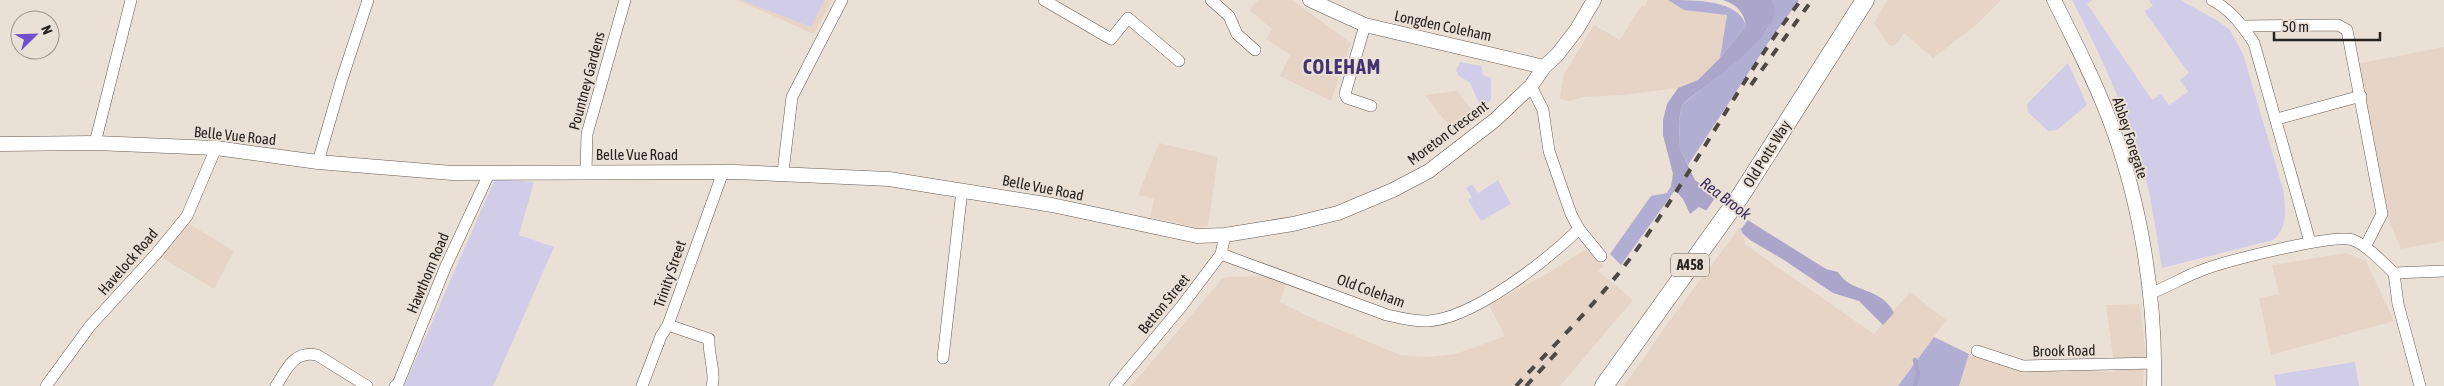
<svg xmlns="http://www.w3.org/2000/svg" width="2444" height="386" font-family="'Asap Condensed',sans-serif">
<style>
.built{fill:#e6d4c6}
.green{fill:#d1cde9}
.forest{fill:#b2add2}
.water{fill:#aba5ca}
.pier{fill:#ebe0d6}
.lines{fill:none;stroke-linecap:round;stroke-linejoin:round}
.stream{stroke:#aba5ca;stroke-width:4.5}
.minor-casing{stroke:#645a52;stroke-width:12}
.tertiary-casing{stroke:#645a52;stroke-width:15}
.primary-casing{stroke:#645a52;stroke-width:19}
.minor{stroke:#fff;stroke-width:11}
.tertiary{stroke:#fff;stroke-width:14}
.primary{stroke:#fff;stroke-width:18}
.rail{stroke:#4e4944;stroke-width:4;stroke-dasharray:9 9;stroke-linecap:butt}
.labels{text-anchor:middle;stroke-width:4;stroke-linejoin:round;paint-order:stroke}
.shield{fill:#ebe0d6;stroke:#625c56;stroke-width:1}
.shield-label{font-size:14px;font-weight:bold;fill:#27231f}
.street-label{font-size:15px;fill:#27231f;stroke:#ebe0d6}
.water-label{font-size:16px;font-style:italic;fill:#392e5f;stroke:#ebe0d6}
.district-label{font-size:20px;font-weight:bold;letter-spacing:1px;fill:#433471;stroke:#ebe0d6}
</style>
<rect width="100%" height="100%" fill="#ebe0d6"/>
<g class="built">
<polygon points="737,0 832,0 814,34"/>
<polygon points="1258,0 1292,0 1351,43 1331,101 1280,76 1290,55 1266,39 1272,29 1249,10"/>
<polygon points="1648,0 1668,0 1684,10 1727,15 1720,58 1698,80 1678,88 1623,95 1582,97 1570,101 1560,99 1564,74 1594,25 1620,40 1642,5 1644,7"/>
<polygon points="1887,0 2001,0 1977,24 1933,58 1904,33 1896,45 1890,46 1874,24"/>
<polygon points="2444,47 2444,241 2401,249 2379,196 2356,64"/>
<polygon points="1457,91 1476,115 1455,134 1425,95"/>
<polygon points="1159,143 1218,157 1208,226 1194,227 1150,217 1154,199 1138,195"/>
<polygon points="187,223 234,251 214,289 161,257"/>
<polygon points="1740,227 1746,245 1874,334 1910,292 1946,320 1898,386 1624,386 1668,323"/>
<polygon points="1586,249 1604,266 1598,271 1633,300 1560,386 1131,386 1222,279 1227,277 1263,276 1287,282 1280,302 1305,315 1400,355 1429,357 1456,354 1505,336 1489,305 1545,275"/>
<polygon points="2346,253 2366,261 2394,321 2271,355 2259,298 2279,294 2272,265"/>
<polygon points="2140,304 2145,349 2143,386 1959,386 1969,354 2025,369 2115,372 2106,305"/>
</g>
<g class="green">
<polygon points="741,0 824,0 811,27"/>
<path d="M2072,0H2092L2087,4L2152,100L2161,94L2169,105L2188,92L2180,80L2189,73L2144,11L2153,6L2149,0H2180L2218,21L2230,30L2243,54L2283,189C2286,206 2288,229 2273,240L2162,268C2158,243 2154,217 2149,192C2133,125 2104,61 2072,0Z"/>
<polygon points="1460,62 1481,66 1483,75 1491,78 1491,99 1485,106 1480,105 1470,83 1458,75 1456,70"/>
<polygon points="2068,63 2087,105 2057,130 2048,131 2028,112 2027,104"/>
<polygon points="495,179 534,182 519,235 554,247 493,386 404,386"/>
<polygon points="1498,180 1511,204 1481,221 1468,200 1472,197 1466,188 1472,184 1478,193"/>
<polygon points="2355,362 2359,386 2276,386 2274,375"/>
</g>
<g class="forest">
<path d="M1668,0C1695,0 1740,0 1746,26L1720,58L1727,15L1684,10Z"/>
<polygon points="1771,0 1799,0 1768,43 1688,165 1680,149 1679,120 1682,105 1741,56 1767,30 1774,14"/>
<polygon points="1671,186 1675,190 1621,265 1610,254 1651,196 1667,193"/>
<polygon points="1934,337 1969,354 1959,386 1898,386"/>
</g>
<path class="water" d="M1723,0H1771C1773,4 1776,9 1774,15C1766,46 1706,83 1682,105L1679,120L1680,149L1695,180L1746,219L1826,269L1838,272C1851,294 1881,286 1894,313L1883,325L1859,301L1833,293L1784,260L1750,240L1743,234L1740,227L1699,207L1690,214L1683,199L1671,186L1673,174L1663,135V120L1667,104L1678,88L1698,80L1720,58L1746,26C1744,12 1736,4 1723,0Z"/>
<polygon class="pier" points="1717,195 1749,218 1742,228 1737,228 1706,211"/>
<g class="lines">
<polyline class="stream" points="1915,386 1918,373 1915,360"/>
<defs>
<g id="minor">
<polyline points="1044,0 1111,39 1128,18 1179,61"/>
<polyline points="1211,0 1229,16 1237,34 1255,50"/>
<path d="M2212,0C2231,10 2242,25 2254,43L2310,242"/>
<polyline points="1365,25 1345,94 1347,98 1371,106"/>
<polyline points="2243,26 2338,25 2347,30 2382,214 2365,247"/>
<polyline points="1531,86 1543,110 1549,151 1571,214 1579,229 1601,256"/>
<polyline points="2277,119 2361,96"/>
<polyline points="95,143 131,0"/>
<polyline points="318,162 341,82 368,0"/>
<polyline points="586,171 587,134 625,0"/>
<polyline points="783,172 792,97 842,0"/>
<path d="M1221,254L1387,315C1400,318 1415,322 1429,321C1475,317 1546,261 1579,229"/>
<polyline points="2394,273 2398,304 2420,386"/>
<path d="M2151,293C2168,287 2183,277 2200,271C2222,262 2334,233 2353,240C2368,246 2382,262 2394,273L2444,271"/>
<path d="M668,325L709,339C708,354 716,374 712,386"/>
<polyline points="1977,351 2023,366 2155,363"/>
<polyline points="943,358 962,190"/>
<polyline points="46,386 90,326 156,254 187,216 216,148"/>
<path d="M276,386C286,370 294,350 317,355L367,386"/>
<polyline points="395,386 398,384 445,268 487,178 487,172"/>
<polyline points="642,386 661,336 668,325 723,172"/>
<polyline points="1115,386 1181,307 1221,254 1225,235"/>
</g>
<g id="tertiary">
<polyline points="1310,0 1365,25 1544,67"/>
<path d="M2054,0C2074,40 2094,79 2110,121C2141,203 2156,299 2154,386"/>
<polyline points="0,144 95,143 216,148 318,162 452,173 735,172 889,179 1052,205 1197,236 1225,235 1293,224 1338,213 1393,190 1429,171 1495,120 1531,86 1544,67 1557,55 1577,29 1594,0"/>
</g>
<polyline id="primary" points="1604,386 1741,195 1865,0"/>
</defs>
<use href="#minor" class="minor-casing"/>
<use href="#tertiary" class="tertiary-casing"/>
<use href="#primary" class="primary-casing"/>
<use href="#minor" class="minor"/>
<use href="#tertiary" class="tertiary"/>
<use href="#primary" class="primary"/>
<g class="rail">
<polyline points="1751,85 1812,0"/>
<path d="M1516,386C1555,344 1597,303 1632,256C1693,174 1739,81 1801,0"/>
<polyline points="1526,386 1559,350"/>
</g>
</g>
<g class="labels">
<rect class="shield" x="1671" y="253.5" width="38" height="23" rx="4"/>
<g class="shield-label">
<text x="1690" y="270">A458</text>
</g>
<g class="street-label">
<text transform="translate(1443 26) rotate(12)" y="5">Longden Coleham</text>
<text transform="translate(587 81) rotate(-75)" y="5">Pountney Gardens</text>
<text transform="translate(1448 133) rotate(-37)" y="5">Moreton Crescent</text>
<text transform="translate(235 136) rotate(6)" y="5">Belle Vue Road</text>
<text transform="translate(2130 138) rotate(72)" y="5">Abbey Foregate</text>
<text transform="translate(1767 154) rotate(-58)" y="5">Old Potts Way</text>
<text x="637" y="160">Belle Vue Road</text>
<text transform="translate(1043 188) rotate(11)" y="5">Belle Vue Road</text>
<text transform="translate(128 262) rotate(-49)" y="5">Havelock Road</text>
<text transform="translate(428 273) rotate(-67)" y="5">Hawthorn Road</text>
<text transform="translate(670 274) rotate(-71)" y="5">Trinity Street</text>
<text transform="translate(1371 291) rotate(20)" y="5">Old Coleham</text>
<text transform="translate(1164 304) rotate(-51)" y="5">Betton Street</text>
<text transform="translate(2064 351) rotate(-1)" y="5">Brook Road</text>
</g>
<g class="water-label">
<text transform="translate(1726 198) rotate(37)" y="6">Rea Brook</text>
</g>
<g class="district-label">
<text x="1342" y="74">COLEHAM</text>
</g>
</g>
<g transform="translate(35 35) rotate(67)"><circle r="24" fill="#ebe0d6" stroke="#9d948d"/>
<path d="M0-4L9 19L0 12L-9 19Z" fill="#7150c9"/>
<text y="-8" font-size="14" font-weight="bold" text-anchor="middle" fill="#27231f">N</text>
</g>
<path d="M2274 32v8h106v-8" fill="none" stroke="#27231f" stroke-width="2.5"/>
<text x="2282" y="32" font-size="15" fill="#27231f" stroke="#ebe0d6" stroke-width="4" paint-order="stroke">50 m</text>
</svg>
